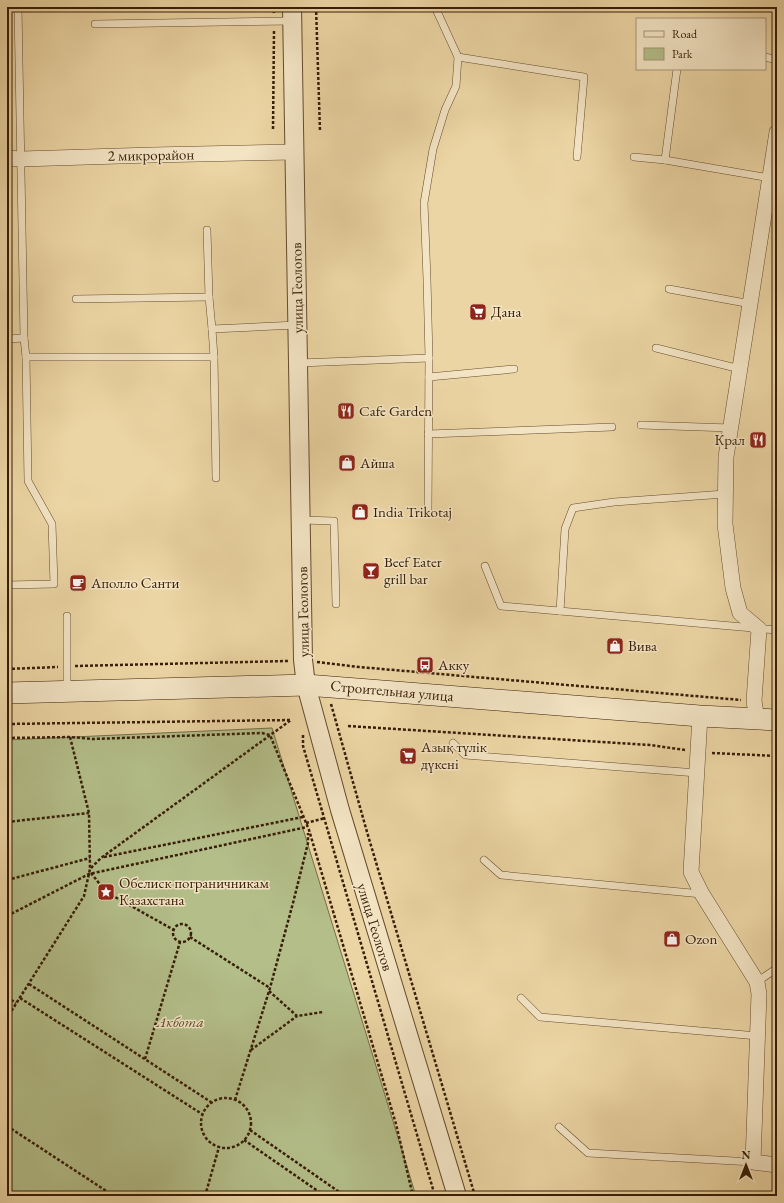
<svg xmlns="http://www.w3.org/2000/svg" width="784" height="1203" font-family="'EB Garamond',serif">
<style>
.green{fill:#b3be89;stroke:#756e48}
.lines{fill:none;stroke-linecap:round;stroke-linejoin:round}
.service-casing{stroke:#644b2e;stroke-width:8}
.minor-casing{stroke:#644b2e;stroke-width:16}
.tertiary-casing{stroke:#644b2e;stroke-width:20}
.secondary-casing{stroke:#371d06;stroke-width:22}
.path{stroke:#371d06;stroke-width:2.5;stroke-dasharray:3 2;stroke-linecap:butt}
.service{stroke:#f3e4c4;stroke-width:7}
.minor{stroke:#f3e4c4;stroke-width:15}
.tertiary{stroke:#f3e4c4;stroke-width:18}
.secondary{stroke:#f3e4c4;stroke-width:21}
.labels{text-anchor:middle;stroke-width:3;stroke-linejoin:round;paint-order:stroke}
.street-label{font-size:15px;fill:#371d06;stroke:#f3e4c4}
.poi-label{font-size:15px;fill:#371d06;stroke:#f3e4c4;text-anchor:start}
.park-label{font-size:15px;font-style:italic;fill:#5c4d2d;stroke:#f3e4c4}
</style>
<rect width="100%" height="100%" fill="#ecd5a4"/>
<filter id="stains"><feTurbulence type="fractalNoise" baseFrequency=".005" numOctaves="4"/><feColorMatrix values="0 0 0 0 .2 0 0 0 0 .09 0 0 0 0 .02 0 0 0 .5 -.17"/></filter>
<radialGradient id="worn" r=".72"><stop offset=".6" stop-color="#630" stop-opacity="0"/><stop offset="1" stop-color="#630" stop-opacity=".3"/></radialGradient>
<polygon class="green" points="272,728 416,1196 7,1196 7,740"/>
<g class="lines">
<defs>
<g id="service">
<polyline points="435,7 458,57 584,77 577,157"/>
<polyline points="95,24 292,21"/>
<polyline points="765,57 777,60"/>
<polyline points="634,157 665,160 770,178"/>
<polyline points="665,160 677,69"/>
<polyline points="207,230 209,297 212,329"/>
<polyline points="669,289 751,304"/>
<polyline points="76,299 209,297"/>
<polyline points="7,339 24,338"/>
<polyline points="656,348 740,369"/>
<polyline points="26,357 214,357"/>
<polyline points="299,363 429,358 427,279 424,203 433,149 445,110 456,86 458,57"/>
<polyline points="429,377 514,369"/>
<polyline points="641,425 731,428"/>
<polyline points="428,434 612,427"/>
<polyline points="216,478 214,357 212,329 297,325"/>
<polyline points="428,510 429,358"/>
<polyline points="301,520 334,521 336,604"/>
<polyline points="485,566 501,606 777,630"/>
<polyline points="7,585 54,584 52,524 28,481 26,357 24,338 18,7"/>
<polyline points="560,611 565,529 573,508 614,502 725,494"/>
<polyline points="67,616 67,689"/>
<polyline points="453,743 465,755 697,773"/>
<polyline points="484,860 501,875 702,894"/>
<polyline points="757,982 777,968"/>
<polyline points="521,998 540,1017 758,1036"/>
<polyline points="559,1127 588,1153 753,1162"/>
</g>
<g id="minor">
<polyline points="7,158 21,159 152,155 295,152"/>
<polyline points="700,716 691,872 702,894 757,982 759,994 753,1162 777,1165"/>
<polyline points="757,719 754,701 759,629 740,613 733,588 725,524 726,457 777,132"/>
</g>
<polyline id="tertiary" points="292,7 303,660 306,685 340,810 457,1196"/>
<polyline id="secondary" points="7,693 306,685 700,716 777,720"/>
</defs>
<use href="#service" class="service-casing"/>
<use href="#minor" class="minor-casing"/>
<use href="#tertiary" class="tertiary-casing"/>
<use href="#secondary" class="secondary-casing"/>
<g class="path">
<polyline points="273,7 274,13"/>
<polyline points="316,7 320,131"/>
<polyline points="273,129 274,30"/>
<polyline points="317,662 359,667 741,700"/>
<polyline points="75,666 288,661"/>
<polyline points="7,669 58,667"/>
<polyline points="331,704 367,832 475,1196"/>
<polyline points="7,724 291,720 101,858 90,869 84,896 7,1018"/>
<polyline points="348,726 650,745 685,750"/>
<polyline points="303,735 303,746 435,1196"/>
<polyline points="70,737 89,813 90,868"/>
<polyline points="7,738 70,737 93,739 262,733 270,735 309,830 396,1124 413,1196"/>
<polyline points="712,753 777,756"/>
<polyline points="7,822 89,813"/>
<polyline points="306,823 325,818"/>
<polyline points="104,857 303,817"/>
<polyline points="91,873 106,892 174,930"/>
<polyline points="7,880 90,858"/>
<polyline points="7,916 89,874 307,827"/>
<circle cx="182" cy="933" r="9"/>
<polyline points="190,937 270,988"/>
<polyline points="29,984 211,1102"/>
<polyline points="269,991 297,1016 323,1012"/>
<polyline points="7,997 16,1003"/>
<polyline points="20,998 202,1114"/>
<polyline points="251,1050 297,1016"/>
<polyline points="145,1059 180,942"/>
<circle cx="226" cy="1123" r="25"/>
<polyline points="235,1100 270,988 293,903 308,843 308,833"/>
<polyline points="7,1126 114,1196"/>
<polyline points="250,1130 345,1196"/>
<polyline points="244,1140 325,1196"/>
<polyline points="205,1196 219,1147"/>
</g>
<use href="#service" class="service"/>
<use href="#minor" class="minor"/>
<use href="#tertiary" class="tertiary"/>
<use href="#secondary" class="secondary"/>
</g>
<defs>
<symbol id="supermarket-square" viewBox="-11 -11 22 22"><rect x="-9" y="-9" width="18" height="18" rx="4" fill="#8f2418" stroke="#f3e4c4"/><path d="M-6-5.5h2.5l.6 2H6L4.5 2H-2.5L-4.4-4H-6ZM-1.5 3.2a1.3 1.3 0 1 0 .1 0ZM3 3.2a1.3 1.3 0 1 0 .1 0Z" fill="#fff"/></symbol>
<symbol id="restaurant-square" viewBox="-11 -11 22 22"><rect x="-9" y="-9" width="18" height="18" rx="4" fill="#8f2418" stroke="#f3e4c4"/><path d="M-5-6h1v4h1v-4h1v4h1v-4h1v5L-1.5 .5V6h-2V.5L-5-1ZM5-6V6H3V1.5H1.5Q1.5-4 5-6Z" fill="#fff"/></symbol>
<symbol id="shop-square" viewBox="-11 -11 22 22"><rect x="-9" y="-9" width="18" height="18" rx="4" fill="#8f2418" stroke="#f3e4c4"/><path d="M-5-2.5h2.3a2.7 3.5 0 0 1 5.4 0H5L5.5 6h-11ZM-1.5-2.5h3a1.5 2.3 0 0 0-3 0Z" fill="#fff"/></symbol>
<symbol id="bar-square" viewBox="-11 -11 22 22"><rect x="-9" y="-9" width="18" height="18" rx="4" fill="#8f2418" stroke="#f3e4c4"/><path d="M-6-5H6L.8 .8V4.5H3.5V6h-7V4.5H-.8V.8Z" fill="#fff"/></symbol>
<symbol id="cafe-square" viewBox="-11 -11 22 22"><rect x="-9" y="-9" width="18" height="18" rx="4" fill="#8f2418" stroke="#f3e4c4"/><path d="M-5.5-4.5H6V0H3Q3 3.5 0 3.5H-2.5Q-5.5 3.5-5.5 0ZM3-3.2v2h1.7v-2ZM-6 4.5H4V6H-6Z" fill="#fff"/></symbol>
<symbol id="bus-square" viewBox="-11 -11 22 22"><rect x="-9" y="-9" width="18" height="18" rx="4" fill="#8f2418" stroke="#f3e4c4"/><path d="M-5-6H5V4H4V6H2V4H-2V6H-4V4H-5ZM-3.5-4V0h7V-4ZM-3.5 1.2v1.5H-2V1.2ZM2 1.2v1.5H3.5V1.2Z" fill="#fff"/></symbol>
<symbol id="sight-square" viewBox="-11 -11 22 22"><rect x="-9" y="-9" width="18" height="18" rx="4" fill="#8f2418" stroke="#f3e4c4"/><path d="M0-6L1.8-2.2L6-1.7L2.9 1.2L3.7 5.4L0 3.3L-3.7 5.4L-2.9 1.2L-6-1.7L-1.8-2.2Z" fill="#fff"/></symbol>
</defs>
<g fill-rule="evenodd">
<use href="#supermarket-square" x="468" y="302" width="20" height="20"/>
<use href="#restaurant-square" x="336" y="401" width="20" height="20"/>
<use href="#restaurant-square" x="748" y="430" width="20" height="20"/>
<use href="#shop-square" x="337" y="453" width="20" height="20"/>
<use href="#shop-square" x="350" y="502" width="20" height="20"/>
<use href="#bar-square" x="361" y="561" width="20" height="20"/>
<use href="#cafe-square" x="68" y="573" width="20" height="20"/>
<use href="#shop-square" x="605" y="636" width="20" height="20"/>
<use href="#bus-square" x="415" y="655" width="20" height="20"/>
<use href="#supermarket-square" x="398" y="746" width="20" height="20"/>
<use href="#sight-square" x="96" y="882" width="20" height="20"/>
<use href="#shop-square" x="662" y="929" width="20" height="20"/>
</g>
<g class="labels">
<g class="street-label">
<text transform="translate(151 155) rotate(-1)" y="5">2 микрорайон</text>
<text transform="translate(297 288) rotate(-91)" y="5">улица Геологов</text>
<text transform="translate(303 612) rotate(-91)" y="5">улица Геологов</text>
<text transform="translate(392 691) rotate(5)" y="5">Строительная улица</text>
<text transform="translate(375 927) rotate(73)" y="5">улица Геологов</text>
</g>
<g class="poi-label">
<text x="491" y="317">Дана</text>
<text x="359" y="416">Cafe Garden</text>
<text x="745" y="445" text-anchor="end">Крал</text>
<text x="360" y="468">Айша</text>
<text x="373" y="517">India Trikotaj</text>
<text x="384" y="567">Beef Eater<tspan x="384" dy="17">grill bar</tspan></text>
<text x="91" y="588">Аполло Санти</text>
<text x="628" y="651">Вива</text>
<text x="438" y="670">Акку</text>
<text x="421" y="752">Азық түлік<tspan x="421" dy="17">дүкені</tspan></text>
<text x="119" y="888">Обелиск пограничникам<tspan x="119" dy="17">Казахстана</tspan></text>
<text x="685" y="944">Ozon</text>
</g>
<g class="park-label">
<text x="180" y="1027">Акбота</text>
</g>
</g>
<rect width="784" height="1203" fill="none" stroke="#ecd5a4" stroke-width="24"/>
<rect x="8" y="8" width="768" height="1187" fill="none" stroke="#371d06" stroke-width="2"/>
<rect x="12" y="12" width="760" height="1179" fill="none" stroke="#371d06"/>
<rect x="636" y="18" width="130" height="52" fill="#f3e4c4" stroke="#a89478"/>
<rect x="644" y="31" width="20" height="6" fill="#f3e4c4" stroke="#a89478"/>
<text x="672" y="38" font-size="12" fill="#371d06">Road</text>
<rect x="644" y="48" width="20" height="12" fill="#b3be89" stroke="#a89478"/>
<text x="672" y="58" font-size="12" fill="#371d06">Park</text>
<g transform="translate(746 1165)" stroke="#f3e4c4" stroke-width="3" paint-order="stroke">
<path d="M0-3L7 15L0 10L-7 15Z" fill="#371d06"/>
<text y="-6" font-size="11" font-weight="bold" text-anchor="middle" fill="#371d06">N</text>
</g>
<rect width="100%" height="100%" filter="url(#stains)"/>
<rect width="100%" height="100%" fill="url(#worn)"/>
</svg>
